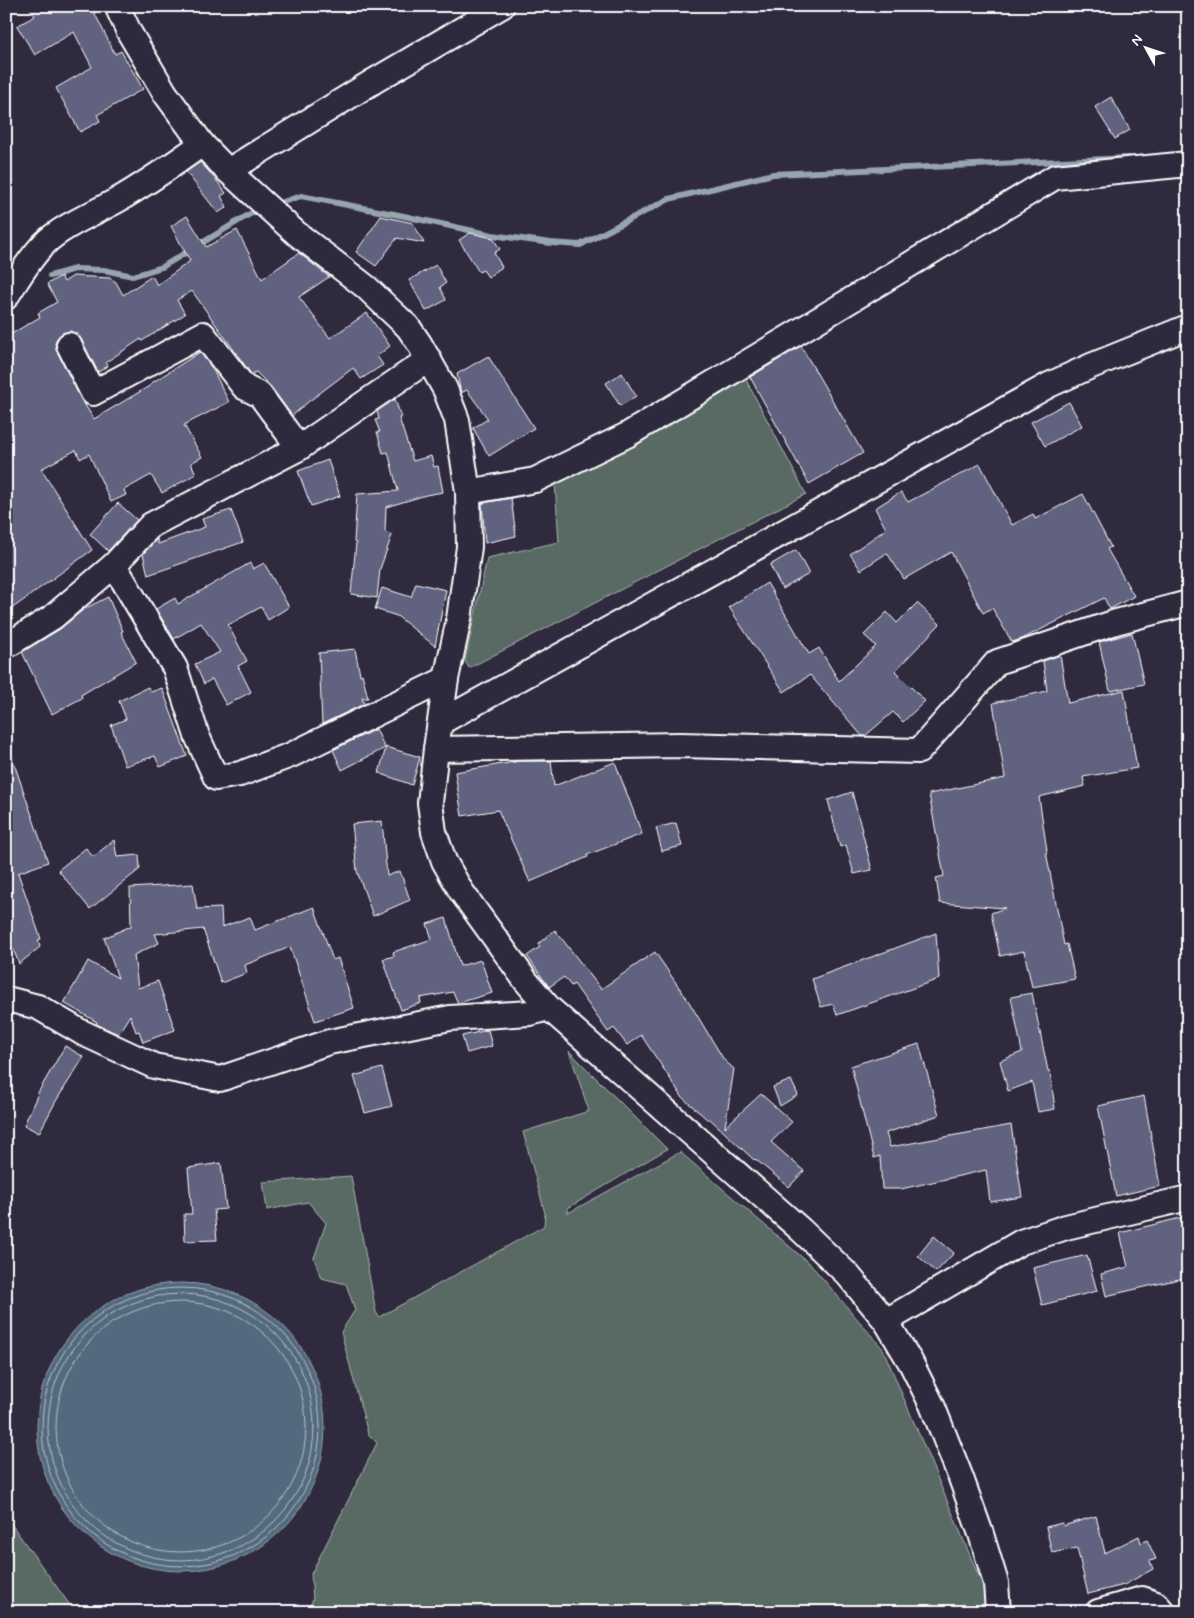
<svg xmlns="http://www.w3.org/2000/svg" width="1194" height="1618" font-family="Mynerve,sans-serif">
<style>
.green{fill:#586b64;stroke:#acb5b2}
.water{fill:#52697d;stroke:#97a5b1}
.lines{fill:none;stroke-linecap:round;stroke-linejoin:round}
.shore{stroke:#bac3cb;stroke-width:1}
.stream{stroke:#97a5b1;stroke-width:6}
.building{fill:#616280;stroke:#fff}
.minor-casing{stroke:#fff;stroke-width:28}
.minor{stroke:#2f2a3d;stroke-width:24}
</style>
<rect width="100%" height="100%" fill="#2f2a3d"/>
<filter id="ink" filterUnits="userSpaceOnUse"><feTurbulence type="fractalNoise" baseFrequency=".02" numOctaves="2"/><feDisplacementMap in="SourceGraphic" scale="10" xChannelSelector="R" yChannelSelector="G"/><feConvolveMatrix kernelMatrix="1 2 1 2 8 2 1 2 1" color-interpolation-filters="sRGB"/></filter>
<g filter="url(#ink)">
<g class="green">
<polygon points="744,376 806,494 469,668 465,661 487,558 559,542 555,484"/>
<polygon points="569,1051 667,1149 568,1208 568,1213 680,1152 811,1265 883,1349 986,1593 983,1612 307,1612 313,1599 311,1574 377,1443 368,1434 341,1332 355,1310 346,1284 321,1278 314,1258 326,1223 308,1202 267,1210 263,1182 351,1176 376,1312 379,1317 544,1226 545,1213 523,1132 589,1111"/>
<polygon points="6,1517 75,1612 6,1612"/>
</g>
<circle class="water" cx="181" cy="1427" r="144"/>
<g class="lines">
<g class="shore">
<circle cx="181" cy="1427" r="139"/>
<circle cx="181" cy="1427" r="133"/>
<circle cx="181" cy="1427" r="125"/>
</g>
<g class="stream">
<polyline points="274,205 301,196 399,215 492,235 551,243 580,245 669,199 773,174 1129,158"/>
<polyline points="50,276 75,269 104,270 133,276 162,267 250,214 262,210"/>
</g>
</g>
<g class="building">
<polygon points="28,6 91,6 115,54 121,51 143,89 97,115 100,121 80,132 56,88 92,67 74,32 35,55 17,26 35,16"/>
<polygon points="1111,97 1130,130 1115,139 1095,107"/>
<polygon points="200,162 214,177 226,193 221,196 227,207 218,213 186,172"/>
<polygon points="187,216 206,247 237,230 262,279 299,253 329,277 299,297 330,338 367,313 390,346 377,356 383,365 361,379 353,368 308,402 292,416 271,387 256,372 251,374 192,291 177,300 185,314 142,341 141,339 106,362 108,366 98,372 81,339 77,334 70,331 62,333 57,338 55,344 57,351 81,399 94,419 151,385 150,384 200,352 212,368 229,402 184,425 202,457 191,463 196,474 162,493 151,475 124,490 126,495 111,502 89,454 80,459 76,450 41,469 92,550 6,613 6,337 40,317 38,313 57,302 47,284 61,276 64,282 73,276 110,278 116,282 123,295 152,276 157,285 190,261 171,226"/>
<polygon points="381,216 413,223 424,243 397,238 376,266 356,252"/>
<polygon points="470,233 493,238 500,249 494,253 502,267 488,277 483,270 479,272 459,240"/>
<polygon points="436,265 446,283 440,287 446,300 426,311 409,280"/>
<polygon points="801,346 863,453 809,484 750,377"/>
<polygon points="488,356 534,428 489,456 473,428 488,419 467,390 461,393 457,374"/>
<polygon points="622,373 636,396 620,406 606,383"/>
<polygon points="395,399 401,417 399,418 413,461 431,456 434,467 438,466 443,492 426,495 386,507 385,532 392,535 380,569 377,598 351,594 356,543 354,542 357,494 398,491 388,452 383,453 377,432 380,432 375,420 379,419 377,411"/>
<polygon points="1069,402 1082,426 1045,446 1031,422"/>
<polygon points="328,460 340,496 311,506 298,471"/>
<polygon points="980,464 1012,525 1033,514 1035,519 1083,494 1111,547 1107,549 1134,596 1110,609 1104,598 1022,639 1012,642 992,608 983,613 951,552 904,579 887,553 861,570 850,554 886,529 875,508 901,492 908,502"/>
<polygon points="511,498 516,536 485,543 482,503"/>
<polygon points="118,503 137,520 108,551 90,534"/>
<polygon points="231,510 243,542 148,575 143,554 157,539 158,544 205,527 202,519"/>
<polygon points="796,550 809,574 782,589 770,565"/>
<polygon points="250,563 253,569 264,563 289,607 268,620 261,607 228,625 247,661 238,666 251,692 226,705 212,679 204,684 195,664 220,652 201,623 174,639 156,609 175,598 178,604"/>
<polygon points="416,583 446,590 435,646 397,616 375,609 382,588 411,597"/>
<polygon points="767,583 809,654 819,648 839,681 876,646 864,635 887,612 897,623 917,603 940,624 895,671 925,701 903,722 893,712 865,736 862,736 810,675 784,692 729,607"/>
<polygon points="108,597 123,631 121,632 136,662 81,695 82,698 52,714 22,652 60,629 84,609"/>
<polygon points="1132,633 1144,684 1110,691 1099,642"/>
<polygon points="355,649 360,675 362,674 368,698 362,698 364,704 322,724 319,653"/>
<polygon points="1060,655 1068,703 1124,690 1137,768 1083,777 1085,786 1039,797 1047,851 1046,852 1064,945 1067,944 1075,979 1032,987 1024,951 1000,956 991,913 1005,908 940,903 936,878 944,876 929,794 1005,778 993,703 1047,691 1043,661"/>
<polygon points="148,687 151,692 162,688 187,756 160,767 155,756 125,766 111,725 126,719 119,701"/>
<polygon points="376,729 385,748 342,770 333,750"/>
<polygon points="386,747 420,757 412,785 379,773"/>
<polygon points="6,749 9,749 48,862 18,873 41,939 38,940 40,947 19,964 6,930"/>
<polygon points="520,761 551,761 554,786 615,762 642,834 587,855 588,857 530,882 498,810 462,816 455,772"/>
<polygon points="852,792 872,870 854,874 846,845 840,847 828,800"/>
<polygon points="382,821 387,876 400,871 410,900 373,916 357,871 352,824"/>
<polygon points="676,823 682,846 662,851 656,828"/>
<polygon points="114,840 117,857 139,855 140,869 90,909 58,870 86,848 93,857"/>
<polygon points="193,884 197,909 221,908 222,927 250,917 255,930 314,907 333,960 338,958 354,1008 315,1021 290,947 245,965 247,973 221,983 203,929 155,934 159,943 134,955 138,988 158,981 175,1030 143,1042 139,1031 136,1032 130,1015 118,1034 96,1024 97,1022 64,1003 88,961 118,978 104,938 131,926 130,888"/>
<polygon points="446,918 460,966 481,960 492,993 458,1003 453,992 420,998 421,1003 401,1010 383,959 394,956 393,952 432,939 427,924"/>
<polygon points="555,930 601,989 655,952 689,1002 724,1060 734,1069 725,1127 761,1094 792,1122 771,1142 804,1171 789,1187 755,1159 754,1160 709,1118 708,1120 683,1098 641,1035 627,1045 614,1028 608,1032 574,984 571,986 564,977 549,987 527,956 540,947 538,944"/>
<polygon points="936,933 939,979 837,1015 833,1004 821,1007 812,979"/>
<polygon points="1032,993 1048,1071 1050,1071 1055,1109 1038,1112 1032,1082 1008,1091 1000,1061 1022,1052 1011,997"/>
<polygon points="488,1030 492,1046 467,1053 462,1036"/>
<polygon points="919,1044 939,1115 886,1133 890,1147 1011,1125 1022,1197 990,1202 986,1170 901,1189 882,1189 880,1156 874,1158 851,1066"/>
<polygon points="65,1046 84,1057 56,1101 39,1133 24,1125 39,1091"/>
<polygon points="382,1068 392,1106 365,1113 354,1076"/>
<polygon points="791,1080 798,1095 780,1106 773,1087"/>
<polygon points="1144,1096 1160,1186 1116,1196 1098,1106"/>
<polygon points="221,1163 226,1209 214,1210 217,1240 185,1241 184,1214 192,1214 188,1168"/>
<polygon points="1188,1216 1188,1277 1106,1296 1101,1274 1128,1267 1120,1233"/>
<polygon points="934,1236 954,1253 936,1272 918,1256"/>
<polygon points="1087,1255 1097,1291 1042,1305 1033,1268"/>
<polygon points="1096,1516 1105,1553 1139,1536 1141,1543 1147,1540 1156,1559 1150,1561 1153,1569 1124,1585 1088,1594 1077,1548 1052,1553 1046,1527 1062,1523 1063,1526"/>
</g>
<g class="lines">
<defs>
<g id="minor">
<polyline points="117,6 129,32 165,93 202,144 228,171 296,233 366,287 391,311 408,327 419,343 445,389 457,420 468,492 469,547 459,619 446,679 436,749 430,803 434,832 444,861 461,891 526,981 549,1008 801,1230 848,1275 886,1321 911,1363 932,1405 961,1478 981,1534 996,1583 998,1612"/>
<polyline points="228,171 374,81 502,6"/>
<path d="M6,297C18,279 28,260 44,244C61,227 94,213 116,201C146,184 174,164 202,144"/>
<polyline points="69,345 93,393 203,334 244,387 260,395 299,448"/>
<polyline points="468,492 535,480 627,435 1055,177 1188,164"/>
<polyline points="114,565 175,668 197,736 216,778 240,774 291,755 446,679"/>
<polyline points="6,646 53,617 114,565 151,525 299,448 429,359"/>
<polyline points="441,722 1049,385 1091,366 1188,327"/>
<polyline points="436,749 680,745 919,751 997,662 1116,622 1188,603"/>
<polyline points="6,1001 11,1000 38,1007 81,1032 154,1066 220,1079 329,1042 450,1018 530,1013 549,1008"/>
<polyline points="886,1321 1021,1242 1066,1227 1188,1198"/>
<polyline points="1098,1612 1142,1599 1156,1604 1163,1612"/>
</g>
</defs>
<use href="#minor" class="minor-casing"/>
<use href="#minor" class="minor"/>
</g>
</g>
<rect width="1194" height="1618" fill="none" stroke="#2f2a3d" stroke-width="25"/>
<rect x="12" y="12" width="1169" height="1593" fill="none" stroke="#fff" stroke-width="2" filter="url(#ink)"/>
<g transform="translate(1146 48) rotate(310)" stroke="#2f2a3d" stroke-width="4" paint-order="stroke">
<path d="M0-4L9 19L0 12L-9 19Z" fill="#ffffff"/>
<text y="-8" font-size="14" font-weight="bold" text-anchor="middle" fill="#ffffff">N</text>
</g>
</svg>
